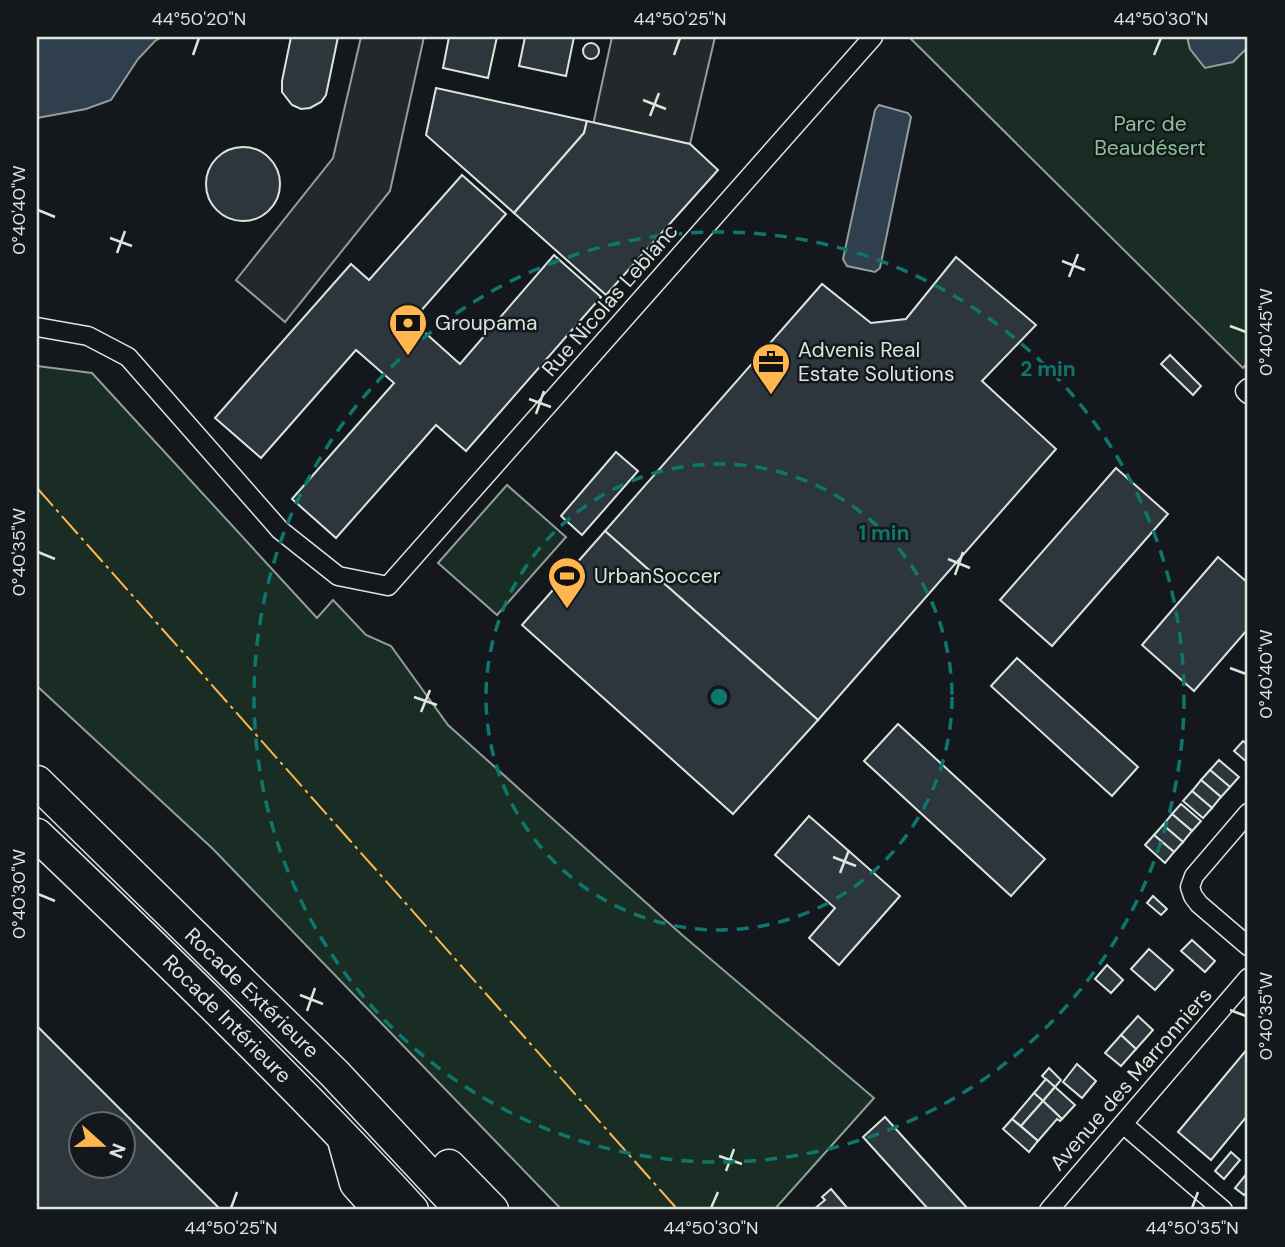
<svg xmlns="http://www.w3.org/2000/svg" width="1285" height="1247" font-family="'DM Sans',sans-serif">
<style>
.green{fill:#1a2d24;stroke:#939e99;stroke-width:2}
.parking{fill:#24282b;stroke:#939e99;stroke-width:2}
.water{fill:#2f3f4d;stroke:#939e99;stroke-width:2}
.building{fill:#2c363c;stroke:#d8e6dc;stroke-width:2;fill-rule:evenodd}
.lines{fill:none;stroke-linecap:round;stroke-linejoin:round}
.minor-casing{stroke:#d8e6dc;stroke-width:21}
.motorway-casing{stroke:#d8e6dc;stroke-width:35}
.minor{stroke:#14181c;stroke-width:18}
.motorway{stroke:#14181c;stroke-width:32}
.power{stroke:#ffb74d;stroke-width:2;stroke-dasharray:24 5 3.5 5;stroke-linecap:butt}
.ticks{fill:none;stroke:#d8e6dc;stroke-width:2.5}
.ring{fill:none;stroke:#0f766e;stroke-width:3.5;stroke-dasharray:12 9}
.labels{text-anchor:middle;stroke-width:5;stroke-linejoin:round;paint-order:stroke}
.park-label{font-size:21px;fill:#8ac095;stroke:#14181c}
.street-label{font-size:21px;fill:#d8e6dc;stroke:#14181c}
.poi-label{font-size:21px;fill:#d8e6dc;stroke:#14181c;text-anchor:start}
.centre{fill:#0f766e;stroke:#14181c;stroke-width:3.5}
.ring-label{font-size:21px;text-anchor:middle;font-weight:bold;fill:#0f766e;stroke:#14181c;stroke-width:5;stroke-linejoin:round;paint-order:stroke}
.neatline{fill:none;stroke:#d8e6dc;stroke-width:2.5}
.ticks-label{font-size:18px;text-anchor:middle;fill:#d8e6dc}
</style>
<rect width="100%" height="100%" fill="#14181c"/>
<g class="green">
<polygon points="909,37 1248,37 1248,362 1243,368"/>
<polygon points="37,366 92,373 317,618 333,600 366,635 391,646 448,725 681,934 874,1098 774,1210 562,1210 213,849 37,686"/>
<polygon points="507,485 566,537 497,615 438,563"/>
</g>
<g class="parking">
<polygon points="361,37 424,37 390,191 285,322 236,280 333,158"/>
<polygon points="612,37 715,37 690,144 593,125"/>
</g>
<g class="water">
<polygon points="37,37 162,37 155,41 138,59 111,100 86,109 37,118"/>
<polygon points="1187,37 1248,37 1248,47 1233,62 1205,68 1190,49"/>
<polygon points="879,105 908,113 911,117 880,268 875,272 847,266 843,259 875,110"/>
</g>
<g class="building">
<polygon points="291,37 338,37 326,95 321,102 310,108 301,109 292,105 282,92 282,81"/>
<polygon points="449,37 497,37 488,78 443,68"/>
<polygon points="525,37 574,37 566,76 519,66"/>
<circle cx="591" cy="51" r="8"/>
<polygon points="436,88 587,121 584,133 514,213 426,135"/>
<polygon points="587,121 690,144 718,170 606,295 514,213 584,133"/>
<circle cx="243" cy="184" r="37"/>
<polygon points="462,175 506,214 412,321 460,364 554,255 601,297 466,451 436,425 336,538 292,499 394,383 356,350 261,458 215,418 351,264 369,280"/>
<polygon points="956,257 1036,325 982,381 1056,449 818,720 605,531 822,284 871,323 906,319"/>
<polygon points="1170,355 1201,386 1193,395 1161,364"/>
<polygon points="616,452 638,471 582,535 561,516"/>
<polygon points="1116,468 1168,514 1052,646 1000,600"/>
<polygon points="605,531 818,720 733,814 522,625"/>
<polygon points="1218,557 1248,583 1248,629 1194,691 1142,645"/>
<polygon points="1017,658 1138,767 1112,796 991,686"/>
<polygon points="898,724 1045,859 1011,896 864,761"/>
<polygon points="1243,741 1248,745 1248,763 1234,751"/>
<polygon points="1219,760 1239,777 1230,787 1210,770"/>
<polygon points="1210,770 1230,787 1221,797 1201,780"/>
<polygon points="1201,780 1221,797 1212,808 1192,791"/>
<polygon points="1192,791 1212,808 1203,818 1183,801"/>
<polygon points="1181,804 1201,821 1192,831 1172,814"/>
<polygon points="1172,814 1192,831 1183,842 1163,825"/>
<polygon points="809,816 900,896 839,965 809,938 835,908 775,855"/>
<polygon points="1163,825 1183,842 1174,852 1154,835"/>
<polygon points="1154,835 1174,852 1165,863 1145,845"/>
<polygon points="1153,896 1167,909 1161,915 1147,903"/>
<polygon points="1192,940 1215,961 1205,972 1181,951"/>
<polygon points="1149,949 1173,970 1155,990 1131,969"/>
<polygon points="1107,965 1123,980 1111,993 1095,979"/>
<polygon points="1138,1016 1153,1030 1136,1049 1121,1035"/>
<path d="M37,1026L221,1210H37ZM80,1124H122V1166H80Z"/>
<polygon points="1121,1035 1136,1049 1121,1066 1105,1053"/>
<polygon points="1248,1048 1248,1115 1211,1160 1178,1132"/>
<polygon points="1077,1064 1096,1081 1082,1098 1063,1082"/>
<polygon points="1049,1068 1061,1080 1055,1087 1042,1076"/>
<polygon points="1046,1079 1055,1087 1043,1101 1034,1093"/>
<polygon points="1055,1087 1075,1105 1062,1119 1043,1101"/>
<polygon points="1034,1093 1043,1101 1021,1126 1012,1119"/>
<polygon points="1043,1101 1062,1119 1060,1121 1057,1119 1038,1141 1021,1126"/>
<polygon points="885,1117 969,1210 929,1210 863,1137"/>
<polygon points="1012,1119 1038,1141 1029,1152 1003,1129"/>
<polygon points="1231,1152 1240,1160 1224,1179 1215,1171"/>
<polygon points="1248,1172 1248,1190 1244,1195 1235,1188"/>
<polygon points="831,1189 849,1210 813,1210 825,1200 822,1197"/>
</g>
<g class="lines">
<defs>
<g id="minor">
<polyline points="37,327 88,336 128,357 280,530 338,576 388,586 873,37"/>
<polyline points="1248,388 1245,391 1248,394"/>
<polyline points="1248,813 1194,876 1190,887 1193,896 1199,904 1248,946"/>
<polyline points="1123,1124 1223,1210"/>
<polyline points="1049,1210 1248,978"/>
</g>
<g id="motorway">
<polyline points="37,782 335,1074 462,1210"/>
<path d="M37,835C165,957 292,1080 412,1210"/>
<polyline points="344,1140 356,1183 380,1210"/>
<polyline points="449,1166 492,1210"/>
</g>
</defs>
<use href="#minor" class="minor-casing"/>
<use href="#motorway" class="motorway-casing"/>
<use href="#minor" class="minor"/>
<use href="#motorway" class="motorway"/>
<polyline class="power" points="37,488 678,1210"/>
</g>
<path class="ticks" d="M193,55L199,38M674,55L680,38M1154,55L1161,38M643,100L666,109M650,116L659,93M38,210L55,217M110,238L132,246M117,253L125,231M1062,261L1085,270M1069,277L1078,254M1230,326L1246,332M529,399L551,407M536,414L544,391M38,552L55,559M948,559L970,568M955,575L963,552M1230,668L1246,674M414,697L437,705M421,712L430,690M833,857L856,866M840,873L849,850M38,894L55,901M300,995L323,1004M1230,1010L1246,1016M307,1011L315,988M719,1156L742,1164M726,1171L734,1149M231,1208L237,1192M711,1208L718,1192M1192,1208L1198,1192"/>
<g class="ring">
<circle cx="719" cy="697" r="233"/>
<circle cx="719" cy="697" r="465"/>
</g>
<defs>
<symbol id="bank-pin" viewBox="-11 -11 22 30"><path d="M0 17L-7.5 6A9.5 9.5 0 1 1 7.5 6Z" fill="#ffb74d" stroke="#14181c"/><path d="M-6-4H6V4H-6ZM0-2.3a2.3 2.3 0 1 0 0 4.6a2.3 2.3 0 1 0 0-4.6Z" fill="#111"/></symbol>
<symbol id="office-pin" viewBox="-11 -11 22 30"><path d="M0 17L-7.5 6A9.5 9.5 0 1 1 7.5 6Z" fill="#ffb74d" stroke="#14181c"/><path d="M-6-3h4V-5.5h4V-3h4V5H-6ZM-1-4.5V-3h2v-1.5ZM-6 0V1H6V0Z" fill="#111"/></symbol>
<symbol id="stadium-pin" viewBox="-11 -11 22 30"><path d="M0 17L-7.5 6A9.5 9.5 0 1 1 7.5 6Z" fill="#ffb74d" stroke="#14181c"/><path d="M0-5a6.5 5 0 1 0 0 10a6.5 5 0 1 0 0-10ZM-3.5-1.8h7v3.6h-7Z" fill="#111"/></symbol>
</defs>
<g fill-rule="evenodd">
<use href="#bank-pin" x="386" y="301" width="44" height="60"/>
<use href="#office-pin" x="749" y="340" width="44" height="60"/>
<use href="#stadium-pin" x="545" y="554" width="44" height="60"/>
</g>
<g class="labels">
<g class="park-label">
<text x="1150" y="131">Parc de<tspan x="1150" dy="24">Beaudésert</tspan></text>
</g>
<g class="street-label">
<text transform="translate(610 300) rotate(-49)" y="7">Rue Nicolas Leblanc</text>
<text transform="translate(252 993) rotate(44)" y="7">Rocade Extérieure</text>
<text transform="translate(227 1019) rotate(45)" y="7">Rocade Intérieure</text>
<text transform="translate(1131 1079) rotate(-49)" y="7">Avenue des Marronniers</text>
</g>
<g class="poi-label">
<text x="435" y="330">Groupama</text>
<text x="798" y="357">Advenis Real<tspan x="798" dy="24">Estate Solutions</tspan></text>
<text x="594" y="583">UrbanSoccer</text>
</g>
</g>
<circle cx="719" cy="697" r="10" class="centre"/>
<g class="ring-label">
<text x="1048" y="376">2 min</text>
<text x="884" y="540">1 min</text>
</g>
<rect width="1285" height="1247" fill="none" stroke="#14181c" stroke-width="77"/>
<g transform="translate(102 1145) rotate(111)"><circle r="33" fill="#14181c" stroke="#626a69" stroke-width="2"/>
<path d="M0-5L12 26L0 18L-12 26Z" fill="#ffb74d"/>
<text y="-10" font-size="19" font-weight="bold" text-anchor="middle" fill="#d8e6dc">N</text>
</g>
<rect x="38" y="38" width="1208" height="1170" class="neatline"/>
<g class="ticks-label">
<text x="199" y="25">44°50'20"N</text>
<text x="680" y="25">44°50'25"N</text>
<text x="1161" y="25">44°50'30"N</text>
<text transform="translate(19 210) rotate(-90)" y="6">0°40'40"W</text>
<text transform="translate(1266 332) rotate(-90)" y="6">0°40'45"W</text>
<text transform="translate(19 552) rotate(-90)" y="6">0°40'35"W</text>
<text transform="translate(1266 674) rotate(-90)" y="6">0°40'40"W</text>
<text transform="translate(19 894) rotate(-90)" y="6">0°40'30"W</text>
<text transform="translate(1266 1016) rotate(-90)" y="6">0°40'35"W</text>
<text x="231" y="1234">44°50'25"N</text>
<text x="711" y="1234">44°50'30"N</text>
<text x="1192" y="1234">44°50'35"N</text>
</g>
</svg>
